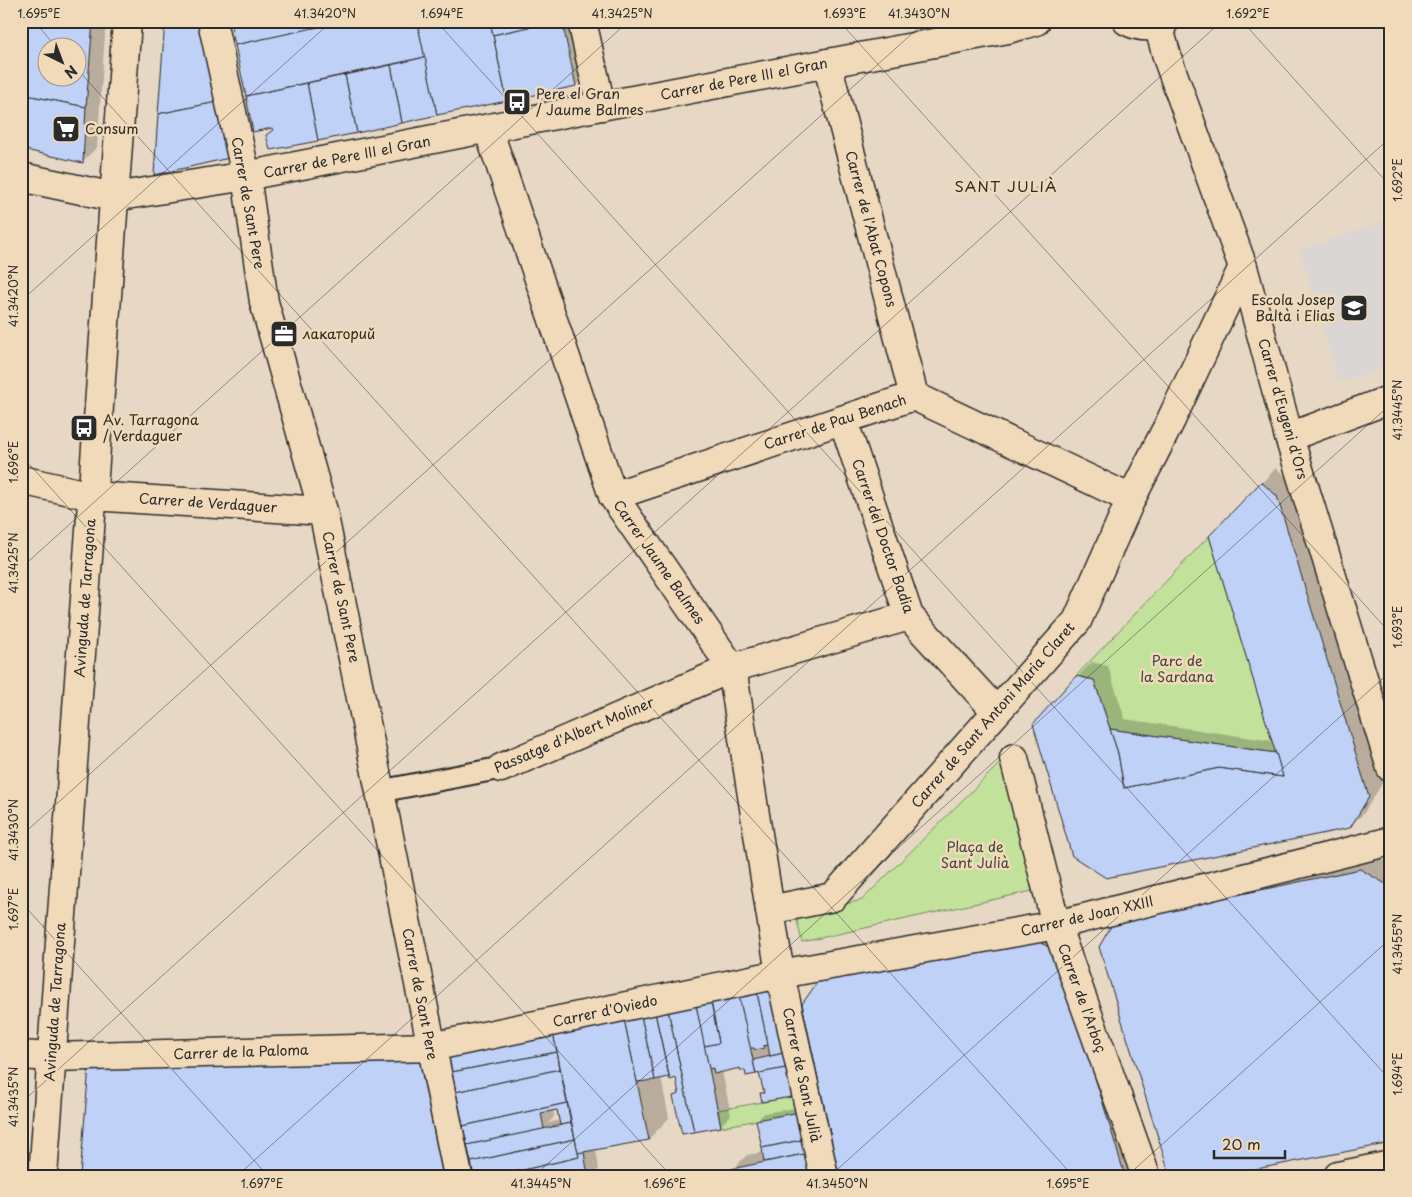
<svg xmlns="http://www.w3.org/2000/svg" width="1412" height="1197" font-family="'Playpen Sans',sans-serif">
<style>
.built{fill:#dad6d4}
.green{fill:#c2e29b;stroke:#768663}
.shadow{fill:#0003;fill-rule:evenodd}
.building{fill:#bfd1f6;stroke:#2b2b2b;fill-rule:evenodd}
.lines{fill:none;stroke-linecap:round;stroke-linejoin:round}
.pedestrian-casing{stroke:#2b2b2b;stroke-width:25}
.minor-casing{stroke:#2b2b2b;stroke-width:31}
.tertiary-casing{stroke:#2b2b2b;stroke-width:31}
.pedestrian{stroke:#f0dab9;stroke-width:21}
.minor{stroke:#f0dab9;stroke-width:28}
.tertiary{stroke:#f0dab9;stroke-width:28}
.ticks{fill:none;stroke:#2b2b2b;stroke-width:1;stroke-opacity:0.45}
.labels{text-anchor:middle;stroke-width:5;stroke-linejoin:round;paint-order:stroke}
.street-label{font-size:14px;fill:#2b2b2b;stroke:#f0dab9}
.poi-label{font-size:14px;fill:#2b2b2b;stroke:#f0dab9;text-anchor:start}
.park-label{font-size:14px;fill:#42463c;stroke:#f0dab9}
.neighbourhood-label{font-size:15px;letter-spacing:1px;fill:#2b2b2b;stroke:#f0dab9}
.neatline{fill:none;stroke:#2b2b2b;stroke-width:2}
.ticks-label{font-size:12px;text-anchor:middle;fill:#2b2b2b}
</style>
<rect width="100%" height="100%" fill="#e6d8c5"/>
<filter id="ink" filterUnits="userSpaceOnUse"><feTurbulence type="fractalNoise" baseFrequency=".02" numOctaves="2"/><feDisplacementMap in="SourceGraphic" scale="10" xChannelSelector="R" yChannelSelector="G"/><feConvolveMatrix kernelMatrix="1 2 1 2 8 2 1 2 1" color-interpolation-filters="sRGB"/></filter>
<g filter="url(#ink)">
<polygon class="built" points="1391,219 1391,366 1339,382 1300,250"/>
<g class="green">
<polygon points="1209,536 1276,753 1110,729 1094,680 1076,676"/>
<polygon points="1003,760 1032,891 802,942 796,916 862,900"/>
<polygon points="797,1096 800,1112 721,1127 718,1110"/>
</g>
<g class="shadow">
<path d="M21,21H106L97,147L83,161ZM48,48H78V78H48Z"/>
<polygon points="231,21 575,21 586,75 576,85 507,100 267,135 274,129 247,96"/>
<polygon points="1276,468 1291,481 1383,782 1364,813 1349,827 1106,876 1077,677 1092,662 1108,666 1125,719 1273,741 1211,536"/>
<polygon points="1375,855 1391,864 1391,1142 1115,922"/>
<path d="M1046,924L1143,1176H840L818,1073L796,1095L762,1094L765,1091L760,1072L747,1075L746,1068L741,1067L722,1071L731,1115L720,1126L675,1096L680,1091L677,1076L661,1078L669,1118L649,1139L596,1149L599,1169L593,1176H475L449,1055L771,979L804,1048L813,1047ZM558,1108L560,1120L548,1123L554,1117L553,1109Z"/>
<polygon points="433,1044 460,1176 81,1176"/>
<polygon points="807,1106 817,1176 734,1176 733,1169 747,1155 764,1152 757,1121 764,1113"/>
</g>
<g class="building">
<path d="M21,21H93L86,107L21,94ZM48,48H78V78H48Z"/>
<polygon points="165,21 199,21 217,102 158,114"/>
<polygon points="230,21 340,21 340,23 235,45"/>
<polygon points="346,21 417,21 425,57 246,96 235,45"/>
<polygon points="417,21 490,21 507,101 437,115"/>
<polygon points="490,21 556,21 493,35"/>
<polygon points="556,21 562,21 576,86 507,101 493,35"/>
<polygon points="425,57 437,115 402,123 391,65"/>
<polygon points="391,65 402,123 357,133 345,75"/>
<polygon points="345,75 357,133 318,141 307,83"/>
<polygon points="307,83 318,141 270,150 266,135 273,130 272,128 253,132 246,96"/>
<polygon points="21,94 86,107 83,163 21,149"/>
<polygon points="217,102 229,158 154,175 158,114"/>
<polygon points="1261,482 1277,496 1369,797 1350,828 1106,878 1072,856 1033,724 1076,676 1094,680 1118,753 1124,788 1219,768 1283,777 1209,536"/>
<polygon points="1110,729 1276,753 1283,777 1219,768 1124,788 1118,753"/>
<polygon points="1360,869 1391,887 1391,1143 1220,1176 1170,1176 1099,947 1114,921"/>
<polygon points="1031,937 1057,952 1125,1176 839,1176 802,1004 819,980"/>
<polygon points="775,989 788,1052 770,1056 757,993"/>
<polygon points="757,993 768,1045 763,1046 764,1048 755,1050 754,1048 750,1048 739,996"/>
<polygon points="739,996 756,1074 746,1076 745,1070 740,1070 740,1068 714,1074 713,1068 709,1069 704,1046 719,1043 711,1002"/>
<polygon points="711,1002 719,1043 704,1046 696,1005"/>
<polygon points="696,1005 721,1127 694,1132 668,1010"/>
<polygon points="668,1010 694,1132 682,1134 673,1096 679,1094 676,1078 670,1080 655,1013"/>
<polygon points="655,1013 669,1077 655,1080 641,1016"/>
<polygon points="641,1016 655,1080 637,1082 624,1019"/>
<polygon points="624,1019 649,1140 578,1153 553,1033"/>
<polygon points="553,1033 557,1052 452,1072 448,1054"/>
<polygon points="557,1052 560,1069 456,1092 452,1072"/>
<polygon points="788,1052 791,1067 756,1074 753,1060"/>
<polygon points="419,1058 443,1176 80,1176 89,1066"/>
<polygon points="791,1067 797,1096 762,1102 760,1093 764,1093 759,1073"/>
<polygon points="560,1069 567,1103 463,1126 456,1092"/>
<polygon points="567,1103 571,1123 560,1125 557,1110 541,1113 544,1129 467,1145 463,1126"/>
<polygon points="800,1112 806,1139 762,1148 756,1120"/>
<polygon points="571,1123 575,1139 471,1162 467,1145"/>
<polygon points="575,1139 579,1157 498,1176 474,1176 471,1162"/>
<polygon points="806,1139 809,1153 764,1162 762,1148"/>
<polygon points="584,1152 588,1176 498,1176 579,1157 578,1153"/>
<polygon points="809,1153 814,1174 803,1176 733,1176 731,1169"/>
</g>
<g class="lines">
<defs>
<polyline id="pedestrian" points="381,791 501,768"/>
<g id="minor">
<polyline points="212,21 246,176 264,302 323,511 458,1176"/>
<polyline points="582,21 601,106"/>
<path d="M1127,21C1140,28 1152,28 1165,21"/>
<polyline points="1158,25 1168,60 1243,267 1289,437 1391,768"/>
<polyline points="827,63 914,396"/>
<polyline points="488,129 613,496 732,668 780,974 824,1176"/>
<polyline points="21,177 114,197 246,176 601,106 1008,29 1036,21"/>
<polyline points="843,420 909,616 996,711"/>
<polyline points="1289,437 1391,399"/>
<polyline points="21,480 92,496 323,511"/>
<polyline points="613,496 914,396 1131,499"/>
<polyline points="1014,758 1056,925 1146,1176"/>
<polyline points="501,768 732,668 909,616"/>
<polyline points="770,910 833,897 1077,621 1131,499 1171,420 1243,267"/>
<polyline points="21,1055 51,1057 431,1047 780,974 1056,925 1391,841"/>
<polyline points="1338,1176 1391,1165"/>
</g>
<polyline id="tertiary" points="43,1176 127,21"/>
</defs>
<use href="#pedestrian" class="pedestrian-casing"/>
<use href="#minor" class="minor-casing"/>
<use href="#tertiary" class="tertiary-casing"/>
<use href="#pedestrian" class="pedestrian"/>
<use href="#minor" class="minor"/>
<use href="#tertiary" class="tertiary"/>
</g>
</g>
<path class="ticks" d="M34,21L57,48M436,21L1391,1081M839,21L1391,634M1242,21L1391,187M21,34L36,21M78,70L1073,1176M21,301L332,21M21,455L671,1176M21,568L629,21M21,836L926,21M21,902L268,1176M21,1103L1222,21M237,1176L1391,137M534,1176L1391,404M830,1176L1391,671M1127,1176L1391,938"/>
<defs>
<symbol id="bus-square" viewBox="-11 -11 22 22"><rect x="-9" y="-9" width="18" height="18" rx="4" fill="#2b2b2b" stroke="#f0dab9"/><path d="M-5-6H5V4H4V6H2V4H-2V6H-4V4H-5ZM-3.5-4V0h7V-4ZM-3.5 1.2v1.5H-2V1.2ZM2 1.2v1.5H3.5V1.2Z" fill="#fff"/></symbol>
<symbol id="supermarket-square" viewBox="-11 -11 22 22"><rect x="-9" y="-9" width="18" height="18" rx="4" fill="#2b2b2b" stroke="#f0dab9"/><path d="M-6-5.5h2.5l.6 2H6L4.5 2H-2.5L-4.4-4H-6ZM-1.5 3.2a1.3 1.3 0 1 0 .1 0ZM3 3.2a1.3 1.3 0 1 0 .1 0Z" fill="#fff"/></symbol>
<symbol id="school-square" viewBox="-11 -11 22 22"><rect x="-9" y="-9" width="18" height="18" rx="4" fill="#2b2b2b" stroke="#f0dab9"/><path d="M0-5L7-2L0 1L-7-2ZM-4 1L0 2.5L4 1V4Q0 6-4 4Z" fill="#fff"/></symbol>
<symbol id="office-square" viewBox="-11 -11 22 22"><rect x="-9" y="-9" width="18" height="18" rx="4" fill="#2b2b2b" stroke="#f0dab9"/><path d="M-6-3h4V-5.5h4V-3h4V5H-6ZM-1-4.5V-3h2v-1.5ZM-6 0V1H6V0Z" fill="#fff"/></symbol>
</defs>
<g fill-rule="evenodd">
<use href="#bus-square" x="501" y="86" width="32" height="32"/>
<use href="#supermarket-square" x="50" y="113" width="32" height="32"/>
<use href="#school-square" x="1338" y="292" width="32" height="32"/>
<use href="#office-square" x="268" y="318" width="32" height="32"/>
<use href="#bus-square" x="68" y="412" width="32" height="32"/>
</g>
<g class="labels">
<g class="street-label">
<text transform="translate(744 79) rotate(-11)" y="5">Carrer de Pere III el Gran</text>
<text transform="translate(347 157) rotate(-11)" y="5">Carrer de Pere III el Gran</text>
<text transform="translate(248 203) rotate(80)" y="5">Carrer de Sant Pere</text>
<text transform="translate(871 229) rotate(75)" y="5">Carrer de l'Abat Copons</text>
<text transform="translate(1283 409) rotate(74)" y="5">Carrer d'Eugeni d'Ors</text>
<text transform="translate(835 422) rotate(-18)" y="5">Carrer de Pau Benach</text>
<text transform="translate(208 503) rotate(4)" y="5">Carrer de Verdaguer</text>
<text transform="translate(883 536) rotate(71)" y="5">Carrer del Doctor Badia</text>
<text transform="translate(659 562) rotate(55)" y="5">Carrer Jaume Balmes</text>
<text transform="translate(341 597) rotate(78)" y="5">Carrer de Sant Pere</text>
<text transform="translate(85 598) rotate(-86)" y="5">Avinguda de Tarragona</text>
<text transform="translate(993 715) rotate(-49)" y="5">Carrer de Sant Antoni Maria Claret</text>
<text transform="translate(574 735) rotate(-23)" y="5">Passatge d'Albert Moliner</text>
<text transform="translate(1087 916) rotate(-13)" y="5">Carrer de Joan XXIII</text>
<text transform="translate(420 994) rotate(79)" y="5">Carrer de Sant Pere</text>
<text transform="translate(1082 998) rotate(70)" y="5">Carrer de l'Arboç</text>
<text transform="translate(55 1002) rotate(-86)" y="5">Avinguda de Tarragona</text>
<text transform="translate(605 1011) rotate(-12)" y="5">Carrer d'Oviedo</text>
<text transform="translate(241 1052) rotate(-2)" y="5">Carrer de la Paloma</text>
<text transform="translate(802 1075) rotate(78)" y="5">Carrer de Sant Julià</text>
</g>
<g class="poi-label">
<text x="536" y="99">Pere el Gran<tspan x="536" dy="16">/ Jaume Balmes</tspan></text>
<text x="85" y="134">Consum</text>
<text x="1335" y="305" text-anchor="end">Escola Josep<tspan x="1335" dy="16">Baltà i Elias</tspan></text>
<text x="303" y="339">лакаторий</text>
<text x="103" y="425">Av. Tarragona<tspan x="103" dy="16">/ Verdaguer</tspan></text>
</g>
<g class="park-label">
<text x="1177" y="666">Parc de<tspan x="1177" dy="16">la Sardana</tspan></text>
<text x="975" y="852">Plaça de<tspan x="975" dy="16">Sant Julià</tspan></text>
</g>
<g class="neighbourhood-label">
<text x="1006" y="192">SANT JULIÀ</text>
</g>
</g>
<rect width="1412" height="1197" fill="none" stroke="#f0dab9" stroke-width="55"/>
<g transform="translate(62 62) rotate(138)"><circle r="24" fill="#f0dab9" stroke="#a19480"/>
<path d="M0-4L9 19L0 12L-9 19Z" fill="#2b2b2b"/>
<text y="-8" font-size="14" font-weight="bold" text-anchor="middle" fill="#2b2b2b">N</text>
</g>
<path d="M1214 1150v8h71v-8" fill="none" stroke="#2b2b2b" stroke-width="2.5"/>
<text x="1222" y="1150" font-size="15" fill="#2b2b2b" stroke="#f0dab9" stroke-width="4" paint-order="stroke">20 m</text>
<rect x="28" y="28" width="1356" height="1142" class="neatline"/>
<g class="ticks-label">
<text x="39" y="18">1.695°E</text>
<text x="325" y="18">41.3420°N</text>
<text x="442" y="18">1.694°E</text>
<text x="622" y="18">41.3425°N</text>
<text x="845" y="18">1.693°E</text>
<text x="919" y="18">41.3430°N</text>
<text x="1248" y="18">1.692°E</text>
<text transform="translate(1398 180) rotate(-90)" y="4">1.692°E</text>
<text transform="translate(14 296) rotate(-90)" y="4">41.3420°N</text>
<text transform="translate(1398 410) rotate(-90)" y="4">41.3445°N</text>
<text transform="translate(14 462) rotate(-90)" y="4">1.696°E</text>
<text transform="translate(14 563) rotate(-90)" y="4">41.3425°N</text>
<text transform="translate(1398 627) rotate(-90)" y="4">1.693°E</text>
<text transform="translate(14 830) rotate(-90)" y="4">41.3430°N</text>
<text transform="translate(14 909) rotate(-90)" y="4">1.697°E</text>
<text transform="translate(1398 944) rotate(-90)" y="4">41.3455°N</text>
<text transform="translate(1398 1074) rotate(-90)" y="4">1.694°E</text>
<text transform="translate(14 1097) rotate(-90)" y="4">41.3435°N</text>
<text x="262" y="1188">1.697°E</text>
<text x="541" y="1188">41.3445°N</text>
<text x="665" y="1188">1.696°E</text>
<text x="837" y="1188">41.3450°N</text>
<text x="1068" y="1188">1.695°E</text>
</g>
</svg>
